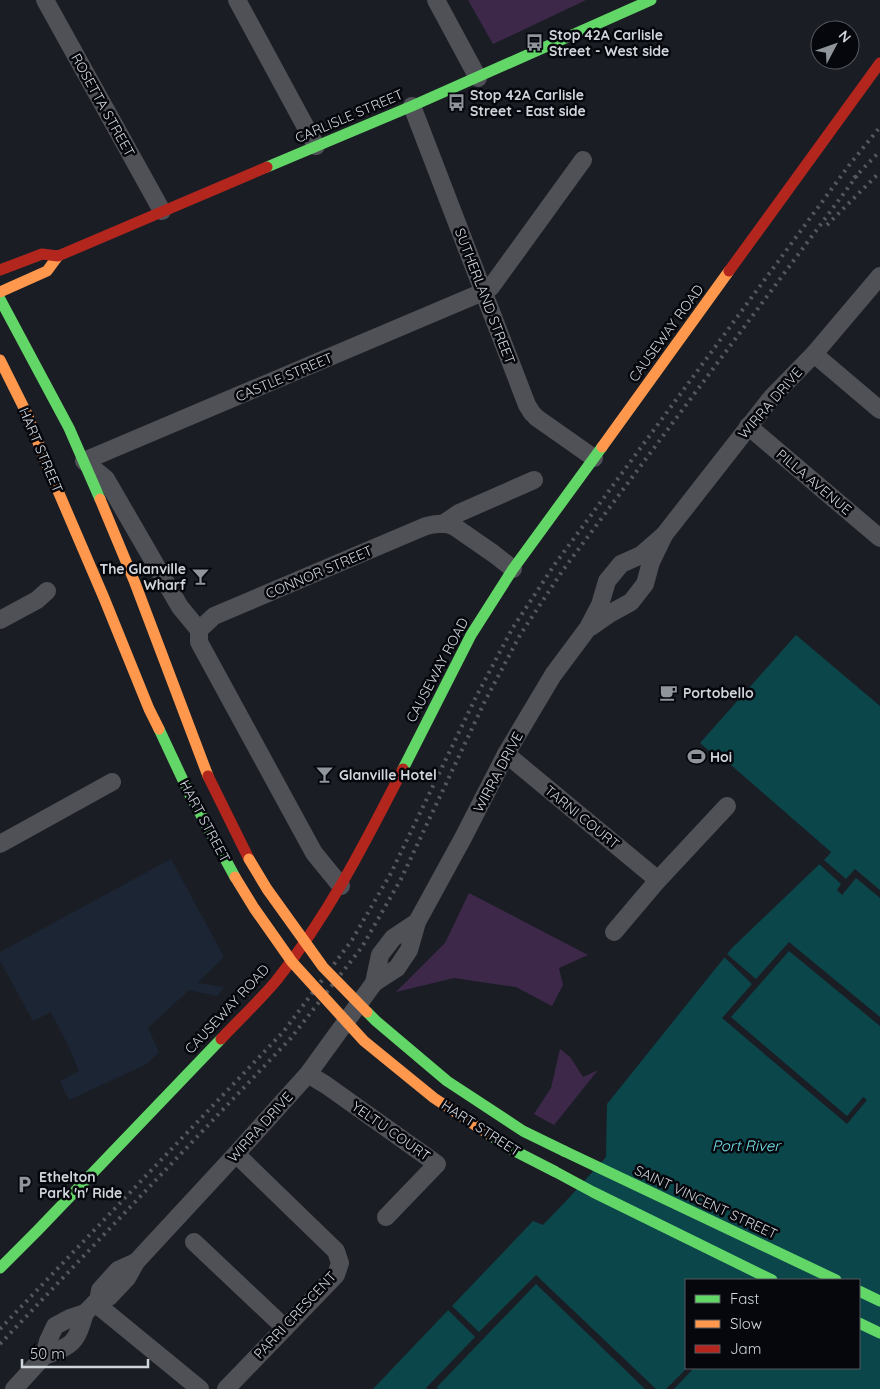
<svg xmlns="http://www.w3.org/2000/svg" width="880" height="1389" font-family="Quicksand,sans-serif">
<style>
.built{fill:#1c2534}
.green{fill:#3d284a}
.water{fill:#0b464b;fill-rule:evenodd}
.pier{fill:#1a1e24}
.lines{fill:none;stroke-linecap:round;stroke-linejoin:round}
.street{stroke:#505057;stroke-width:18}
.fast{stroke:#63d668;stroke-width:11}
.slow{stroke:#ff974d;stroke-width:11}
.jam{stroke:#b3261e;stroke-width:11}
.rail{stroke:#56575c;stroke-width:4;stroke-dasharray:2.5 5;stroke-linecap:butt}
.fast-bridge{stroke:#63d668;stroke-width:11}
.slow-bridge{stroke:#ff974d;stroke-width:11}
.labels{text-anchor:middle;stroke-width:5;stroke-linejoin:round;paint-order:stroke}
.poi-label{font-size:14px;font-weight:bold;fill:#d0d5dc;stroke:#05070c;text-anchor:start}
.street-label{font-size:14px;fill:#d0d5dc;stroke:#05070c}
.water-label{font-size:15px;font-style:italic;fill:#75e7f2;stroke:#05070c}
</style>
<rect width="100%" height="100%" fill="#1a1e24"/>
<polygon class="built" points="171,859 224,957 197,983 224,987 217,996 189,990 148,1028 159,1052 147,1064 69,1100 60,1081 79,1071 68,1045 51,1012 33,1021 0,961 0,952"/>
<g class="green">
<polygon points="468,0 586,0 493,44"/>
<polygon points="469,893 588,955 559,968 563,985 552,1006 516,987 454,978 396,992 445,943"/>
<polygon points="560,1049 570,1057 583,1077 598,1070 554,1125 534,1114 551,1088"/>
</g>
<path class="water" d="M796,635L880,706V1389H373L533,1221L543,1225L567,1200L606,1157L607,1104L732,948L829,855L700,743ZM686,1280H859V1368H686Z"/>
<g class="pier">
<polygon points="715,751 831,852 829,855 712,754"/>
<polygon points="823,859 846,879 855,869 880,890 880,898 856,878 842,895 837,890 841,884 818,863"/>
<polygon points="789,942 880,1017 880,1026 789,951 731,1017 847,1116 863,1097 867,1100 847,1124 722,1018 752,984 724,957 727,954 756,979"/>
<polygon points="536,1275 656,1389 645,1389 536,1284 437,1387 438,1389 427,1389 426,1388 475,1337 446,1308 450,1304 479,1332"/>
<polygon points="687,1368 691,1368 693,1369 674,1389 666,1389"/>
</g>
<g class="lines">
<g class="street">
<polyline points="45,0 162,211"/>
<polyline points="237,0 316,146"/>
<polyline points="436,0 478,78"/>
<polyline points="412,106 527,405 532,413 537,418 594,458"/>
<polyline points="814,354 880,410"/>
<polyline points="748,426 880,538"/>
<polyline points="443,524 459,513 534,480"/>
<polyline points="0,620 37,600 47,591"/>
<polyline points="591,627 611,613 631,602 645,584 651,562 664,535 772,397 814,354 880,276"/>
<path d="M199,630L214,616L426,526C436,524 445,522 455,527L494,554L513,569"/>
<polyline points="506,754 658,880"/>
<polyline points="0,844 112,782"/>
<polyline points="341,886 314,853 199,642 199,630 180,607 106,479 84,461 483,292 491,287 583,160"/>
<polyline points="614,932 658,880 727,806"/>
<polyline points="374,983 397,968 409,950 417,922 463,838 506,754 553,675 588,628 600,605 607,581 621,564 641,555 664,535"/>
<polyline points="308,1074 326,1085 437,1164 386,1217"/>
<polyline points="194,1242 285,1328"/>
<polyline points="99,1296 100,1290 118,1270 136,1262"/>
<polyline points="95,1303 200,1389"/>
<path d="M44,1356C74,1345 76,1343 85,1313"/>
<polyline points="14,1389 44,1356 48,1341 55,1326 70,1318 85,1313 99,1299 109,1297 127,1278 136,1262 236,1154 308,1074 374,983 380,955 393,938 417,922"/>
<polyline points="226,1389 336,1275 340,1263 336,1251 236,1154"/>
</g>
<g class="fast">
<polyline points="267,167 412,106 651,0"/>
<polyline points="0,299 69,428 100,499"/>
<polyline points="159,729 189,793 235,877"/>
<polyline points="403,769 471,635 513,569 602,447"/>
<polyline points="564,1151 836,1280"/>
<polyline points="554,1171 593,1192 772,1280"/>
<polyline points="0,1268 38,1230 221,1039"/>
<polyline points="859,1291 880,1301"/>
<polyline points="859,1323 880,1333"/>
</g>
<g class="slow">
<polyline points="0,292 47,271 58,256"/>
<polyline points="0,360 27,414 46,463 104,598 149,709 159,729"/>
<polyline points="602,447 729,271"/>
<polyline points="100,499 135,583 208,776"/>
</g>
<g class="jam">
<polyline points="0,270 42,254 58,256 267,167"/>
<polyline points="729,271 880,63"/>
<polyline points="208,776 249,859"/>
<path d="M221,1039C239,1020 259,1001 276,981C328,916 365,843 403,769"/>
</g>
<g class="rail">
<polyline points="854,178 880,151"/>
<polyline points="827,225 880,172"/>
<polyline points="0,1329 284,1031 352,940 391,873 476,697 512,629 555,564 850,164 880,127"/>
<polyline points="0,1344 291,1038 362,947 401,879 485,701 520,635 563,570 859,173"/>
</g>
<g class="fast-bridge">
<polyline points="367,1012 376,1021 447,1081 523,1131 564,1151"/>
<polyline points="490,1135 509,1148 554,1171"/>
</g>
<g class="slow-bridge">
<polyline points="249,859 267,889 323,967 367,1012"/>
<polyline points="235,877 254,908 292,962 364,1041 434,1098 490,1135"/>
</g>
</g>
<defs>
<symbol id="bus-bare" viewBox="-9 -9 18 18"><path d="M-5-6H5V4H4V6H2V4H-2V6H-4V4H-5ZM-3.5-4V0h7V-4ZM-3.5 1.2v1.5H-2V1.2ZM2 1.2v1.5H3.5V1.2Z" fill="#90959c" stroke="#05070c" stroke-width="2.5" paint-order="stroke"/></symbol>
<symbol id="bar-bare" viewBox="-9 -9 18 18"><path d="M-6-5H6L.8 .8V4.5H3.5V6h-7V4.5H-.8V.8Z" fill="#90959c" stroke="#05070c" stroke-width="2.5" paint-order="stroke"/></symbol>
<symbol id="cafe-bare" viewBox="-9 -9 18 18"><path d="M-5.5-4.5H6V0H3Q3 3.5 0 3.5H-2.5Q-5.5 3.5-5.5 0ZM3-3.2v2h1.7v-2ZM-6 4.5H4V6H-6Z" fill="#90959c" stroke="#05070c" stroke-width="2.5" paint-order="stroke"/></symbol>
<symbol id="stadium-bare" viewBox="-9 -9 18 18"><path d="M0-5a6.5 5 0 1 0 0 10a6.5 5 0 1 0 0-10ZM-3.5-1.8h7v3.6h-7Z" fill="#90959c" stroke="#05070c" stroke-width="2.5" paint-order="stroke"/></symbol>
<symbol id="parking-bare" viewBox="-9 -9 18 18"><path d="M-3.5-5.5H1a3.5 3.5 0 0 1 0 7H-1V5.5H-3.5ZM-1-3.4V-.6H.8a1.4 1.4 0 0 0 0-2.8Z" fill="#90959c" stroke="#05070c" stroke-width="2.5" paint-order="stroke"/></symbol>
</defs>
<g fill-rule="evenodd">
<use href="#bus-bare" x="522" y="30" width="25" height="25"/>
<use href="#bus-bare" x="444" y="90" width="25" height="25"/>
<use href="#bar-bare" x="188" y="564" width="25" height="25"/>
<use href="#cafe-bare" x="656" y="680" width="25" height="25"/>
<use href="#stadium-bare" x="684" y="744" width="25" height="25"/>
<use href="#bar-bare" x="312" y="762" width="25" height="25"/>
<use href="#parking-bare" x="12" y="1172" width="25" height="25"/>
</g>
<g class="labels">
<g class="poi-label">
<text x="549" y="40">Stop 42A Carlisle<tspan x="549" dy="16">Street - West side</tspan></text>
<text x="470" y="100">Stop 42A Carlisle<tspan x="470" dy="16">Street - East side</tspan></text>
<text x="186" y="574" text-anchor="end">The Glanville<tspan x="186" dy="16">Wharf</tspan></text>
<text x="683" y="698">Portobello</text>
<text x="710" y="762">Hoi</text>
<text x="339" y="780">Glanville Hotel</text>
<text x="39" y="1182">Ethelton<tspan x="39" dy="16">Park 'n' Ride</tspan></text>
</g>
<g class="street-label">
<text transform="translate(103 105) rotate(61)" y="5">ROSETTA STREET</text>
<text transform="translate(349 116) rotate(-23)" y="5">CARLISLE STREET</text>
<text transform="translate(485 296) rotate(69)" y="5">SUTHERLAND STREET</text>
<text transform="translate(666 333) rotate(-54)" y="5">CAUSEWAY ROAD</text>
<text transform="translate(284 377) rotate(-23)" y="5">CASTLE STREET</text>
<text transform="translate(770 403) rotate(-49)" y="5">WIRRA DRIVE</text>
<text transform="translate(41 450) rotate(67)" y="5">HART STREET</text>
<text transform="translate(814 482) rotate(40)" y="5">PILLA AVENUE</text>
<text transform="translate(319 572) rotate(-23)" y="5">CONNOR STREET</text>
<text transform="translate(437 670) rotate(-62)" y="5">CAUSEWAY ROAD</text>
<text transform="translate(498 772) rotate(-62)" y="5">WIRRA DRIVE</text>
<text transform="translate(582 817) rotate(39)" y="5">TARNI COURT</text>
<text transform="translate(205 821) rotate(62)" y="5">HART STREET</text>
<text transform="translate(227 1009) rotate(-47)" y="5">CAUSEWAY ROAD</text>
<text transform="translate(260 1127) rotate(-48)" y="5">WIRRA DRIVE</text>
<text transform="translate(481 1128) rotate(33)" y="5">HART STREET</text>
<text transform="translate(391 1131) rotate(35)" y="5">YELTU COURT</text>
<text transform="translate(706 1202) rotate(25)" y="5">SAINT VINCENT STREET</text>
<text transform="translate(295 1315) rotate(-47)" y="5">PARRI CRESCENT</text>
</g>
<g class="water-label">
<text x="746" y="1151">Port River</text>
</g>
</g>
<rect x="685" y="1279" width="175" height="90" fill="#05070c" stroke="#56595f"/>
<rect x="695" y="1295" width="25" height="8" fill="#63d668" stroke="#56595f"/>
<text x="730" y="1304" font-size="15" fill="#d0d5dc">Fast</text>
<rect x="695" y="1320" width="25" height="8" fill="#ff974d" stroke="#56595f"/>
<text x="730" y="1329" font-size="15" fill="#d0d5dc">Slow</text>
<rect x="695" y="1345" width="25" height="8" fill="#b3261e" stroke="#56595f"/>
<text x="730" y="1354" font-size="15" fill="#d0d5dc">Jam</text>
<g transform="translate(835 45) rotate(49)"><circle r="24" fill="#05070c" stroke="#56595f"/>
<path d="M0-4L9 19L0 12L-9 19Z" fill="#90959c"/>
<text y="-8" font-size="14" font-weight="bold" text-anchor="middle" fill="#d0d5dc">N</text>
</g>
<path d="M22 1359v8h126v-8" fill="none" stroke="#d0d5dc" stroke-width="2.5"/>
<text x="30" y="1359" font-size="15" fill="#d0d5dc" stroke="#05070c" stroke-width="4" paint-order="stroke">50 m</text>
</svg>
